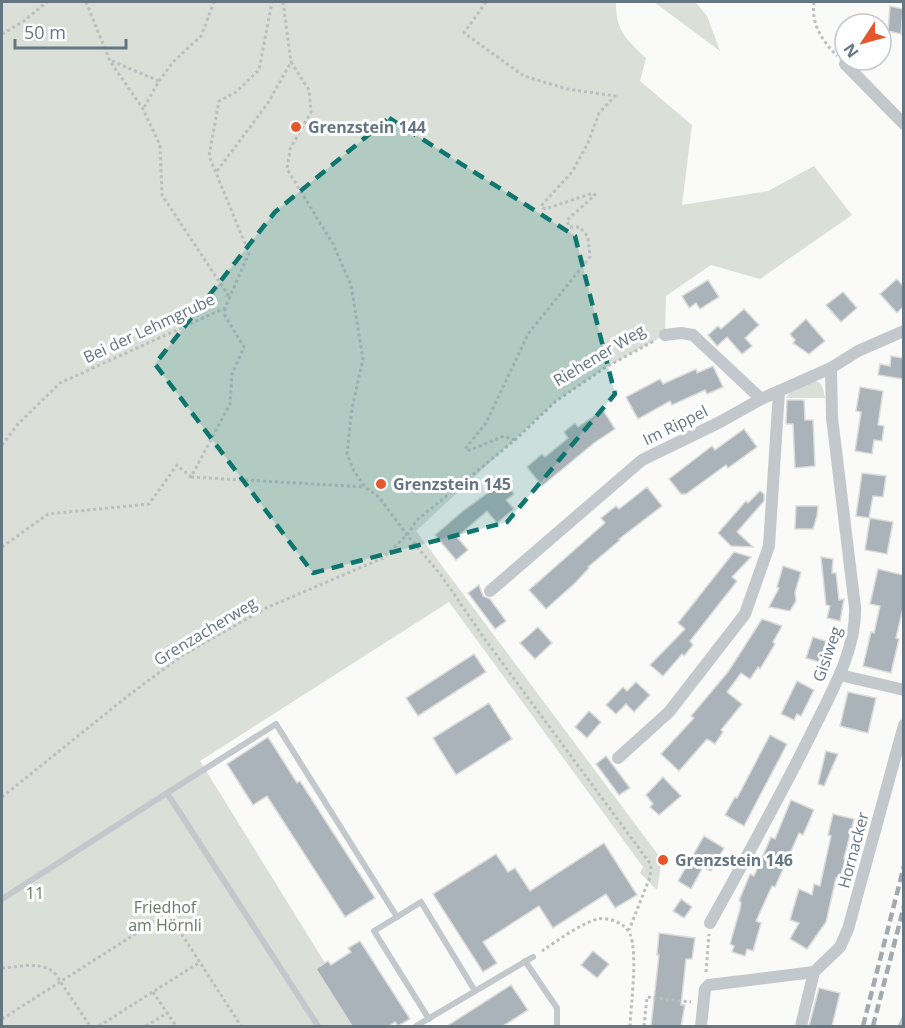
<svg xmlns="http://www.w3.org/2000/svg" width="905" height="1028" font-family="'Open Sans',sans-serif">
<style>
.green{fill:#dadfd7}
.building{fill:#aab3b9;stroke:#dcdcda;stroke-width:1.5}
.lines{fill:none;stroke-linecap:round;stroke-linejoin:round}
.path{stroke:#bbbfc2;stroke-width:3;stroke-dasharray:3 3;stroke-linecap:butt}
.lane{stroke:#c3c8cc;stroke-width:6}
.street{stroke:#c3c8cc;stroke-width:12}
.rail{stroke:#a2aab0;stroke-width:4.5;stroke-dasharray:9 4.5;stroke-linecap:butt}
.marked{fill:#0f766e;fill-opacity:0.2;stroke:#0f766e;stroke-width:4.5;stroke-dasharray:12 8;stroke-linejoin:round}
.poi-dot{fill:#e4572e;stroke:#fff;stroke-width:2}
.labels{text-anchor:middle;stroke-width:6;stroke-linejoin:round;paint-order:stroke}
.poi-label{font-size:16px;font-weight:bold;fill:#657683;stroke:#fff;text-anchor:start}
.street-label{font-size:16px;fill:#657683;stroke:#fff}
.park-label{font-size:16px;fill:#687a64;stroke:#fff}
</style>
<rect width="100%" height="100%" fill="#fafaf8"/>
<g class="green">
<path d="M2,2H616C615,30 627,40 646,58L640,81L692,125L682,205L768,191L814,166L852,215L760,279L711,265L666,296L665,335L606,367L556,401L416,531L662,860L657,890L640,873L643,867L449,602L200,761L364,1026H2Z"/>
<polygon points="654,2 695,2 707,16 720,51"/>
<path d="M814,381C824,382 823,390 825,398H786L790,392Z"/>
</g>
<g class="building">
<polygon points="890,6 903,9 901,34 888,31"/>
<polygon points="897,279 903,286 903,307 897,313 880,294"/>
<polygon points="708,280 719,297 700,309 696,303 689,308 682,296"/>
<polygon points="843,292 857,308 841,322 826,305"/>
<polygon points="744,309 759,325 745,338 752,346 742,354 727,337 717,346 708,335 718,326 721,329"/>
<polygon points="806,319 825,341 809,354 793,343 795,340 790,334"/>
<polygon points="891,356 903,358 903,379 878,375 880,364 890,366"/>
<polygon points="713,366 723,387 707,394 705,390 672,405 670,401 638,419 626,397 660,379 663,384 696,369 697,373"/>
<polygon points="860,387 883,391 878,425 884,426 882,441 874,440 872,454 855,451 861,412 856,411"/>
<polygon points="787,400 804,400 805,420 813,420 815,466 795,468 793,424 786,424"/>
<polygon points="603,410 615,429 594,443 542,486 527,467 542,454 545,457 568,438 564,432 575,423 578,427"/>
<polygon points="744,429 757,447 728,468 726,465 686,494 681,494 669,479 712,446 715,450"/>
<polygon points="862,473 886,476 883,497 873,496 869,518 856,516"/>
<polygon points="504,481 514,494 506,500 514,509 497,523 487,511 457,537 468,550 456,560 435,535 463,511"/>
<polygon points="647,487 662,506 619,539 620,540 588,567 589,568 575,583 546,609 529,590 605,523 601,518 616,506 619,509"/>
<polygon points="760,491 764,494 764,501 737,532 753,547 731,546 718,533 746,501 748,503"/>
<polygon points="796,506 818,506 817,516 813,529 795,529"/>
<polygon points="870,518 893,522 887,554 865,550"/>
<polygon points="734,552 751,557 732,577 737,581 690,641 693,645 684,656 682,654 663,676 650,665 685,629 678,623"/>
<polygon points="821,557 833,559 832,573 836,573 839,600 844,599 840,621 827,618 830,606 826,605"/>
<polygon points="783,566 801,572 795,592 796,601 790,611 769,607 779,588 777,587"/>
<polygon points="878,569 903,575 903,608 896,638 899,639 891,673 863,666 871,632 874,633 880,606 870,604"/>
<polygon points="479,585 483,596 490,599 506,621 495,629 468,593"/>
<polygon points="762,619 782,626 773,642 775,644 760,669 758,667 750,679 741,673 727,692 742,704 721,730 723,732 715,744 707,739 679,771 661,754 694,718 691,716 728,672"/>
<polygon points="538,627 552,643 535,659 520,643"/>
<polygon points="813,637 832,643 825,664 806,658"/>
<polygon points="474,654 486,672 418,716 406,698"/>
<polygon points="797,681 814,690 801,716 797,714 794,720 781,714"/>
<polygon points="636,682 650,695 634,712 626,704 616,714 606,705 623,687 627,691"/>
<polygon points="848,692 876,698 868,733 840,726"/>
<polygon points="489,703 512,739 456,775 433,738"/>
<polygon points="589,711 601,722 587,738 575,727"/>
<polygon points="770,735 787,744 744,826 725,815 735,797 737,798"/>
<polygon points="268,737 297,783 300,781 375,898 345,917 267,796 253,805 227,764"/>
<polygon points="826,751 838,754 824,786 818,784"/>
<polygon points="606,756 630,788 619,795 596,764"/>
<polygon points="663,777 681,796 659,815 650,807 653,804 646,795"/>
<polygon points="791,800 814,810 803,835 799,833 775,887 772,886 756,921 761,923 753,951 747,949 745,956 732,952 734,946 730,944 740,909 741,902 739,901 750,874 754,876 771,837 775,839"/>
<polygon points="833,814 854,819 844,858 846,859 841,879 836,878 826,922 807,949 790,939 799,923 790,920 799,889 812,895 814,884 820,886 831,836 828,835"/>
<polygon points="704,836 724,848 711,871 703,867 691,889 678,881"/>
<polygon points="604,843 637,895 615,908 606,894 553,928 539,906 483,942 497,963 483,972 433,894 496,854 508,872 515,868 530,891"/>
<polygon points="681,899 692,907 684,918 673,911"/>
<polygon points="659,933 695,938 692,959 686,959 681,1005 685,1005 681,1026 651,1026 659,955 657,955"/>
<polygon points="360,941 410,1019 398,1026 395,1022 389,1026 352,1026 316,969 328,961 331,965 351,952 348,948"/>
<polygon points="593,951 609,964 597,978 581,965"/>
<polygon points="511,985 528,1010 514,1019 503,1026 447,1026"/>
<polygon points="819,988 840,993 832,1026 809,1026"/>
</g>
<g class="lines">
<g class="path">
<polyline points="86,2 110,61 143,109 160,145 162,195 230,298"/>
<polyline points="283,2 291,62"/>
<polyline points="486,2 464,33 524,76 567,89 615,96 599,113 588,143 572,172 541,206 545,209 593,193 595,195 567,220 569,227 580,227 588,237 590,257 528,334 486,423 465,449 470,450 504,436 515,440"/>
<path d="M814,2C811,25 822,40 837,56"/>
<polyline points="2,34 24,21 47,2"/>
<polyline points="112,61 159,81 143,109"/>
<polyline points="159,81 173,62 201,36 214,2"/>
<polyline points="217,171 268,103 291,62 309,90 311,112 290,149 287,169 333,244 351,285 363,359 352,408 347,454 353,469 365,487 379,497 407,535 441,575 484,638 649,862 651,868 650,877 629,930"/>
<polyline points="2,445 18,424 60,383 225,308 249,253 209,156 219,101 236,92 259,70 272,2"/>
<polyline points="191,477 365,487"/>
<polyline points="2,547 48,514 149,504 177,465 191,477 230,404 232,374 244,347 225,316 225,308"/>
<polyline points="2,797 129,695 183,655 266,608 383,558 407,535 417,520 515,440 556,401 606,367 654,341"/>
<path d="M542,951C557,941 581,923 598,919C609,917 625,923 630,934C638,953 631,1003 630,1026"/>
<path d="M2,968C19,967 39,961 54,972L90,1026"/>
<polyline points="706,972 709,934"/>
<polyline points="153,992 176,1026"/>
<polyline points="2,1019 168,913 241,1026"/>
<polyline points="99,1026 200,962"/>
<polyline points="146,1026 167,1013"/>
<polyline points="644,1026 647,997 691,1002"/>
</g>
<g class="lane">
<polyline points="167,793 276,724 397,917 374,931 429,1019"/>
<polyline points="2,899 167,793 318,1026"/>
<polyline points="397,917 421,902 475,991"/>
<polyline points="525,961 557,1008 557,1026"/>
<polyline points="416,1026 533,957"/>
<polyline points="901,1026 904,1019"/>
</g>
<g class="street">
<polyline points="845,64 904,124"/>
<polyline points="665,335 681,333 693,335 761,399"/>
<polyline points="490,591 642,460 720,422 761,399 831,368 858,351 904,331"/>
<polyline points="840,675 904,690"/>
<polyline points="618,758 669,712 745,614 769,546 779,391"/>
<path d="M710,923C745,860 780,797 812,732C830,695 857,649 855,607L832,418L831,368"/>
<polyline points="701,1026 705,989 709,985 814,972 840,947 848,929 904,725"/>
<polyline points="801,1026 814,972"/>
</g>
<g class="rail">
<polyline points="863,1026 904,866"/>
<polyline points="873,1026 904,906"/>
</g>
</g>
<path class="marked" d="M389,118L575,236L615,394L507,522L313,573L155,364L275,212Z"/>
<g class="poi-dot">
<circle cx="296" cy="127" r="6"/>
<circle cx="381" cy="484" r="6"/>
<circle cx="663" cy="860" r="6"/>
</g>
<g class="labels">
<g class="poi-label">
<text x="308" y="133">Grenzstein 144</text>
<text x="393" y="490">Grenzstein 145</text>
<text x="675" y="866">Grenzstein 146</text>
</g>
<g class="street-label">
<text transform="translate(149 328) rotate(-25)" y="6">Bei der Lehmgrube</text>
<text transform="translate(599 355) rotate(-31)" y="6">Riehener Weg</text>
<text transform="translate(675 425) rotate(-26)" y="6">Im Rippel</text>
<text transform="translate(205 631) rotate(-31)" y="6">Grenzacherweg</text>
<text transform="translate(827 654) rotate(-71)" y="6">Gisiweg</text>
<text transform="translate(853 850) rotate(-75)" y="6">Hornacker</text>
</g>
<g class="park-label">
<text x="35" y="899">11</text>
<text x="165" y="913">Friedhof<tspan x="165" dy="18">am Hörnli</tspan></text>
</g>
</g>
<rect width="905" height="1028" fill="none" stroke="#657683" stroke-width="6"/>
<g transform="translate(863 42) rotate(234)"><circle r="28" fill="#ffffff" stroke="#c1c8cd" stroke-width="1.5"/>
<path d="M0-4.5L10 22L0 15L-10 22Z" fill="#e4572e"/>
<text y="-9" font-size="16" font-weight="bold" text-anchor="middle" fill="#657683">N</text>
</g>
<path d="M15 39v9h111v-9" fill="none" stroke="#657683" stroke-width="3"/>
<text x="24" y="39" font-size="18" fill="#657683" stroke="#ffffff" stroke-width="4.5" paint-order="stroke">50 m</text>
</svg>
